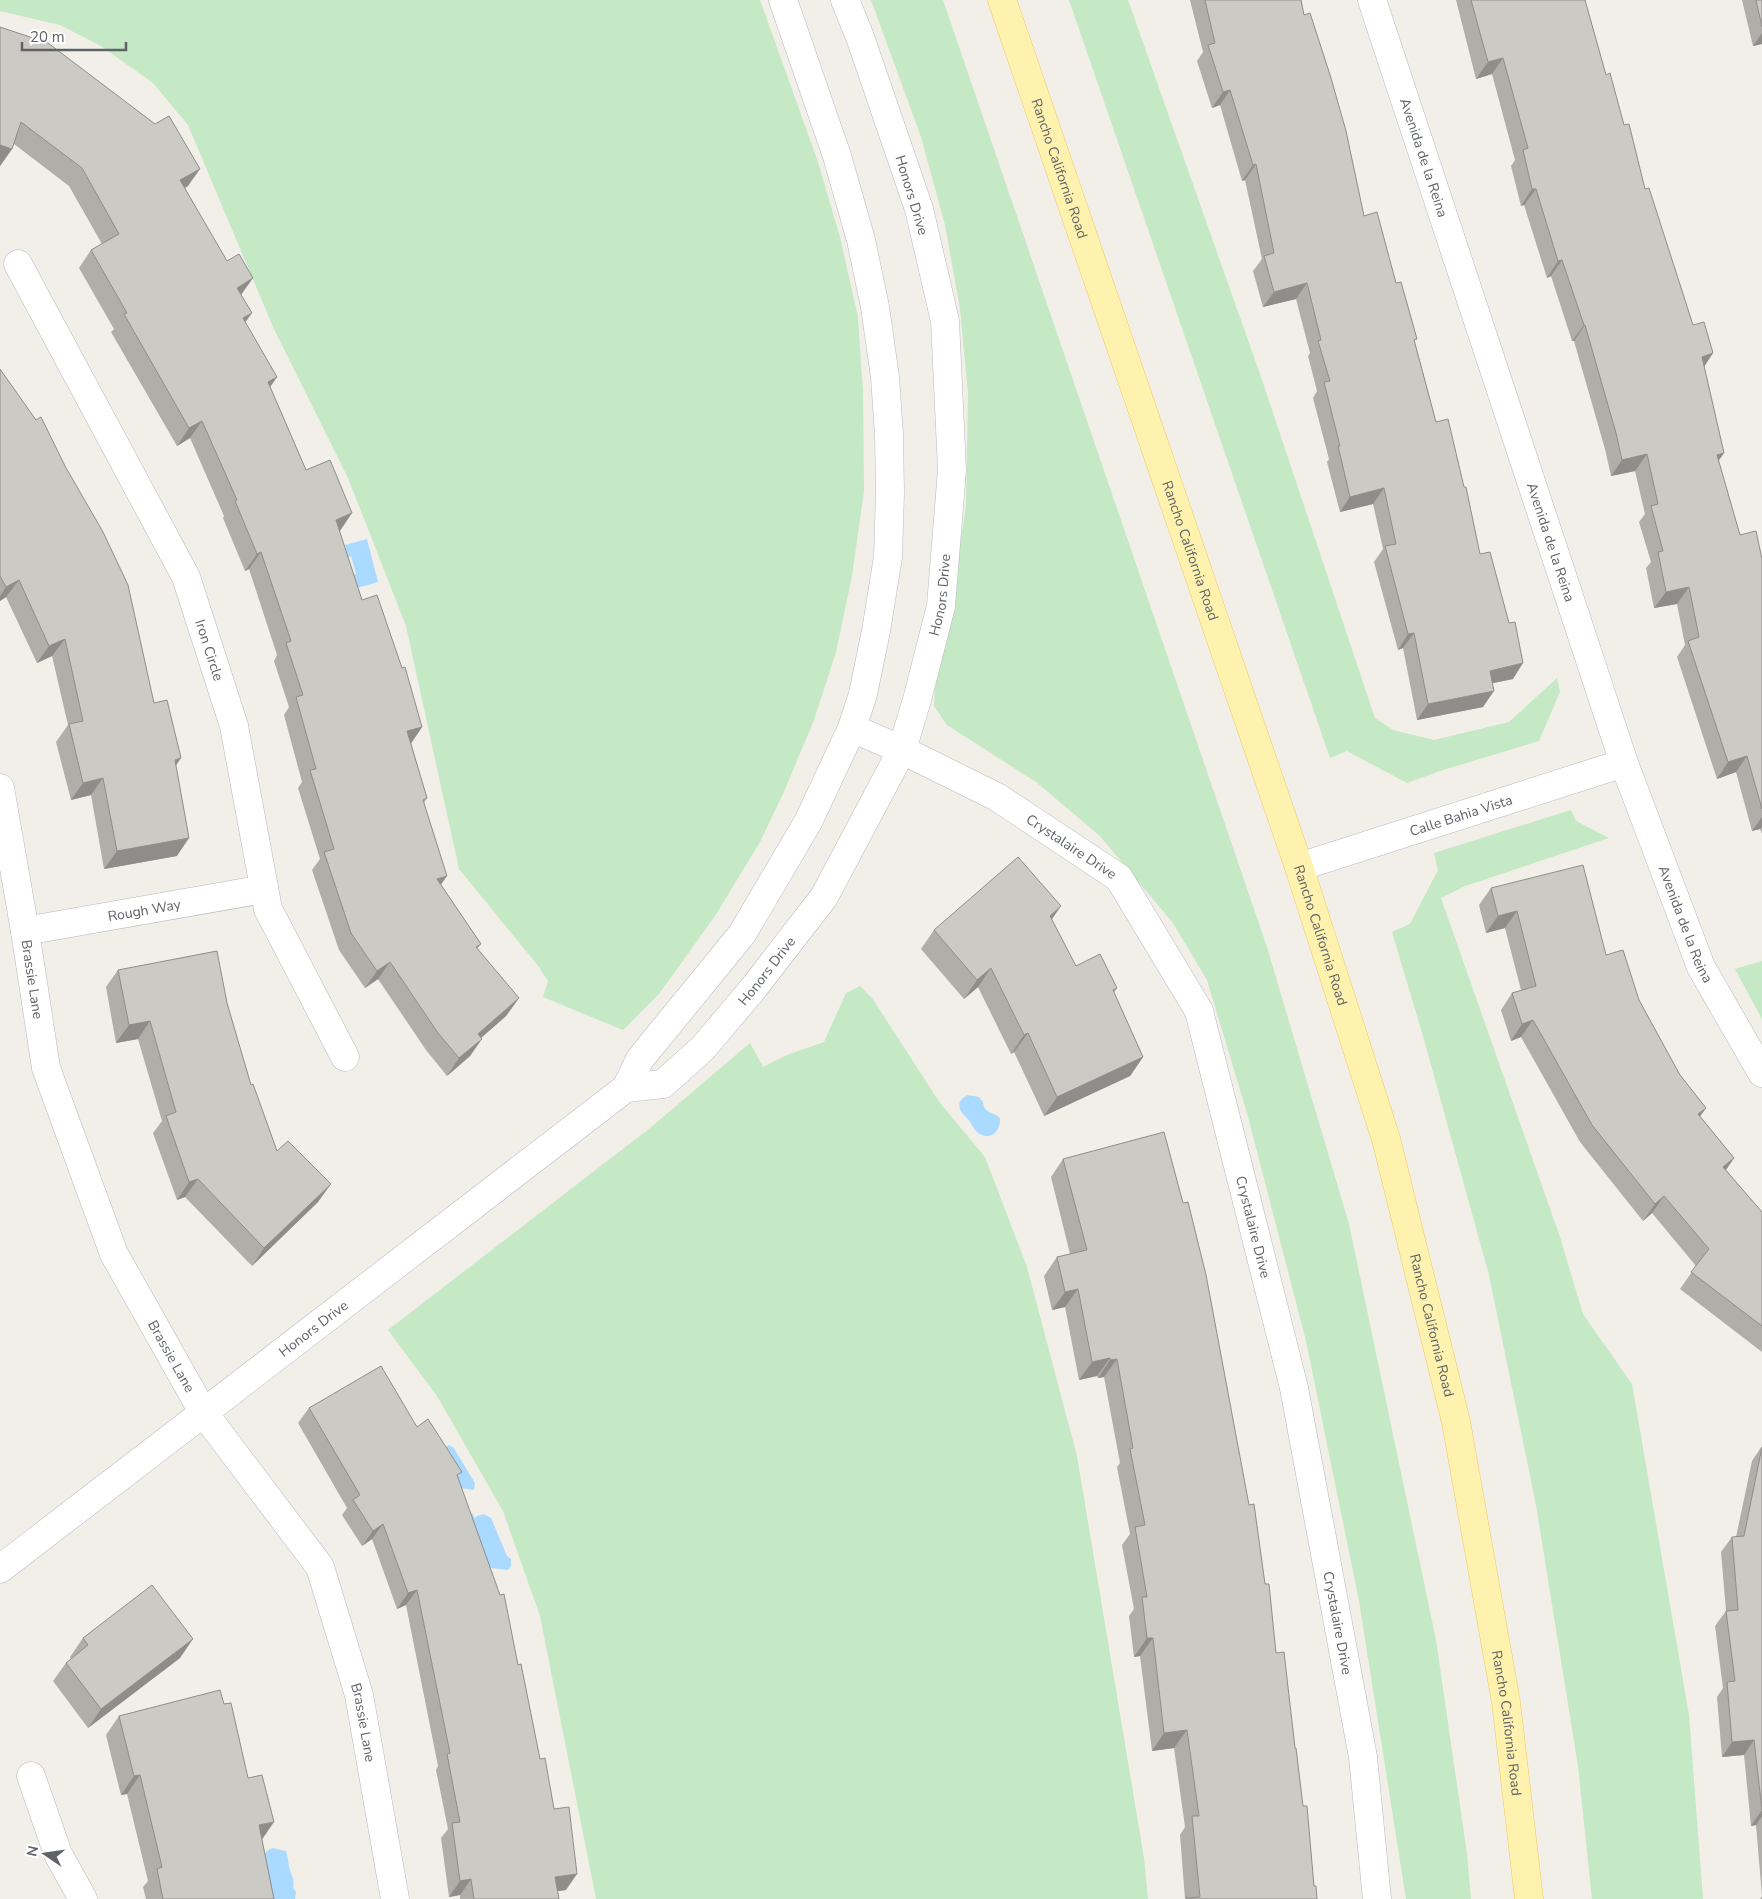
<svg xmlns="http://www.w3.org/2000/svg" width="1762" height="1899" font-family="'Nunito Sans',sans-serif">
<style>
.green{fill:#c5e8c5}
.water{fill:#aadaff}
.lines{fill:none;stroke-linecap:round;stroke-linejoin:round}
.street-casing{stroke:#b5b8bc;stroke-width:29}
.secondary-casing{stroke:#b6babf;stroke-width:29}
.primary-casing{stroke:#f2c960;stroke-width:29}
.street{stroke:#fff;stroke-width:28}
.secondary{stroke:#fff;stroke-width:28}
.primary{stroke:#fff2af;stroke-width:28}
.wall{fill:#afaea9}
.shaded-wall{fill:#8f8d8a}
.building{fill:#cccac5;stroke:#8f8d8a}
.labels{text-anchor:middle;stroke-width:4.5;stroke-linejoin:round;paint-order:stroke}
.street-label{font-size:14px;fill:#5f6368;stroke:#fff}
</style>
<rect width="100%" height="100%" fill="#f1efe8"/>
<g class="green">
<polygon points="0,0 760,0 818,162 840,237 858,317 863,392 864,491 852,576 836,652 814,720 783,794 760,842 715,916 659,994 623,1030 543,997 548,981 539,967 459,869 406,626 348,478 273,327 188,125 153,83 101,46 60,25 0,11"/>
<polygon points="871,0 943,0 1267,947 1349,1224 1436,1640 1467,1854 1471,1899 1406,1899 1359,1601 1306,1341 1247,1113 1207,980 1173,923 1100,836 1036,782 947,725 934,706 935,689 950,617 966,505 968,394 960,309 945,225 921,137"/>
<polygon points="1069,0 1128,0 1261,377 1375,718 1393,730 1434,740 1509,722 1557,678 1560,692 1539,741 1440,771 1407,783 1347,751 1330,758"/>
<polygon points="1571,810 1576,821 1609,838 1465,886 1441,898 1560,1237 1583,1314 1632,1384 1689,1715 1703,1899 1592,1899 1578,1766 1536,1505 1489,1275 1423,1036 1392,932 1410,924 1438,870 1434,853"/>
<polygon points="1762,961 1762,1019 1735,969"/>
<polygon points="860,986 872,998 940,1103 985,1157 1027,1267 1077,1456 1144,1858 1148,1899 596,1899 540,1616 503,1511 437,1396 388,1330 650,1128 750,1043 763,1067 787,1055 824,1042 846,993"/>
</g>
<g class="water">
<polygon points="367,539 378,582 361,587 356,587 350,576 356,574 351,556 348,557 345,545"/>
<path d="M968,1095L979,1097L983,1102C984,1114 993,1111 1000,1118C1001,1132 989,1142 977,1132C973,1128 970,1120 965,1116C958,1109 956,1100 968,1095Z"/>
<polygon points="448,1445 453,1447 475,1483 474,1490 461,1488 445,1448"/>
<polygon points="466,1512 472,1513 475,1518 477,1516 484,1514 491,1518 507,1556 511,1559 511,1566 508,1570 491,1568 484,1564"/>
<path d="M272,1848L286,1851C288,1857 288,1861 289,1867C291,1876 295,1879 293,1888L296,1892L295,1899H269L263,1856L267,1851Z"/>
</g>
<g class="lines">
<defs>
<g id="street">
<path id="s1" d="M1372,0L1624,763L1701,967L1762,1073"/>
<path id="s2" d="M18,264L186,577L234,726L268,909L345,1057"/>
<path id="s3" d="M852,728L902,750L997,797L1119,878L1199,1011L1294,1388L1363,1757L1377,1899"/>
<path id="s4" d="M0,788L25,931L46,1068L114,1254L203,1412L320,1567L359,1695L395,1899"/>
<path id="s5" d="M1299,867L1624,763"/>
<path id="s6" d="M25,931L264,889"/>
<polyline points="31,1776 58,1854 83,1899"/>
</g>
<g id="secondary">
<path id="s7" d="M626,1088L663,1084L703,1048L752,990L824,897L902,750L918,696L941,606L952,470L945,321L919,209L860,37L845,0"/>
<path id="s8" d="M0,1569L626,1088L640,1059L742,934L808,822L852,728L863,694L876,631L888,557L890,493L889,435L885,377L875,307L861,240L837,156L783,0"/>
</g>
<g id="primary">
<path id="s9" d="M1002,0L1299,867L1386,1139L1456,1422L1506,1702L1529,1899"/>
</g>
</defs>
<use href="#street" class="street-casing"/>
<use href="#secondary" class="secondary-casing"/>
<use href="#primary" class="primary-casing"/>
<use href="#street" class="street"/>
<use href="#secondary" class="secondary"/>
<use href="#primary" class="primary"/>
</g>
<g class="wall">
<polygon points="1190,0 1301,0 1304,15 1364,216 1396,283 1415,342 1436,422 1480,554 1513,679 1492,683 1483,707 1417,720 1403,648 1398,650 1374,562 1383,549 1373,504 1340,512 1327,462 1329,459 1313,398 1317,391 1308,356 1310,353 1296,299 1263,307 1253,271 1262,259 1245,180 1242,181 1220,105 1212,108 1197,61 1203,52"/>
<polygon points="1456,0 1585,0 1606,75 1624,125 1645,189 1693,325 1713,353 1704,366 1724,453 1718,461 1740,535 1762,559 1762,834 1760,829 1752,831 1736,772 1717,779 1677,657 1685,645 1677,604 1654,608 1646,568 1651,562 1639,522 1645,514 1635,471 1611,476 1605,449 1574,341 1572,341 1551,276 1547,278 1524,205 1521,206 1511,166 1515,160 1492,74 1476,79"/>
<polygon points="1742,0 1762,0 1762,44 1753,46"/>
<polygon points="0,27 188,186 185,188 241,295 245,322 277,377 270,387 306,470 340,531 339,531 362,600 422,727 411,743 427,798 424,803 441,885 481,944 477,949 519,998 506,1016 481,1038 470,1056 447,1076 426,1050 378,979 365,988 339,950 312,870 320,859 298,788 302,782 284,715 289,707 274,661 277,655 249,569 245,571 223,518 224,516 190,438 177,446 111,332 114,329 79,268 91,250 102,244 69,186 14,144 12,149 0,166"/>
<polygon points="0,369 154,703 176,766 177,856 104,869 91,795 71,800 56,742 68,725 52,656 37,663 6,597 0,601"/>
<polygon points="1491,888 1606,955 1639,1000 1680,1075 1706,1108 1700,1116 1734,1158 1726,1170 1762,1212 1762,1352 1680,1289 1696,1266 1652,1213 1643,1221 1580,1142 1521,1037 1511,1041 1501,1010 1512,993 1521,990 1505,928 1486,933 1479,905"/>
<polygon points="1052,920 1076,966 1117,988 1114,993 1143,1057 1130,1076 1044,1116 1014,1052 1011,1054 978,987 964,999 921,949 934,930"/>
<polygon points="118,970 227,1003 251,1085 277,1151 318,1202 252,1266 185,1197 177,1200 153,1133 162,1121 138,1039 116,1043 106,987"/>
<polygon points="1063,1159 1249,1505 1265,1584 1276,1653 1295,1748 1314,1886 1317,1899 1185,1899 1180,1835 1185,1827 1174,1748 1152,1751 1140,1656 1134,1657 1129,1616 1134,1609 1122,1545 1130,1534 1117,1467 1120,1463 1104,1377 1098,1378 1097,1376 1079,1380 1065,1307 1052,1310 1044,1276 1057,1257 1070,1254 1051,1177"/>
<polygon points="309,1408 417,1427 458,1478 518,1665 566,1890 558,1891 559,1899 460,1899 460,1895 449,1897 441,1838 448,1829 436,1770 438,1766 406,1605 397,1609 372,1539 362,1546 342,1515 347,1508 298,1423"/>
<polygon points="1762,1446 1762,1899 1760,1899 1762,1896 1756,1825 1751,1826 1744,1755 1722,1757 1717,1697 1723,1688 1715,1626 1726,1611 1721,1552 1732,1537 1736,1537 1752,1461"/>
<polygon points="83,1638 180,1658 88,1728 53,1681 66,1663 71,1659 70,1657"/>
<polygon points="119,1716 262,1839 274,1899 146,1899 143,1887 148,1881 127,1794 121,1795 106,1735"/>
</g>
<g class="shaded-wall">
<polygon points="1762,33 1762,44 1753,46"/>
<polygon points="1503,58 1492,74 1476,79 1488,62"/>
<polygon points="1230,90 1220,105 1212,108 1223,92"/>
<polygon points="0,145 12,149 0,166"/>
<polygon points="1256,164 1245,180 1242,181 1253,165"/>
<polygon points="200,169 188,186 168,197 180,180"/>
<polygon points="1532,189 1536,189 1524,205 1521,206"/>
<polygon points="1562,260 1551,276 1547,278 1558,261"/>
<polygon points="253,278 241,295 237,288"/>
<polygon points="1307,283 1296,299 1263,307 1274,292"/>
<polygon points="252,313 239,331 243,318"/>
<polygon points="1584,325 1585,325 1574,341 1572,341"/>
<polygon points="1713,353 1702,370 1702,357"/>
<polygon points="277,377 265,394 268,382"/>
<polygon points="202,421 190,438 177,446 189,428"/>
<polygon points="1724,453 1712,470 1717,455"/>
<polygon points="1647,454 1635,471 1611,476 1622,460"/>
<polygon points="1384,488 1373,504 1340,512 1350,497"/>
<polygon points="352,513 340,531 323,538 336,520"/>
<polygon points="261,552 249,569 245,571 257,554"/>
<polygon points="19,580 6,597 0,601 0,596 6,587"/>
<polygon points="1689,587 1677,604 1654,608 1666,592"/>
<polygon points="1414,633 1403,648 1398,650 1408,634"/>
<polygon points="65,639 52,656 37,663 49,646"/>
<polygon points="1523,663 1513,679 1479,686 1490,671"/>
<polygon points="1494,691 1483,707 1417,720 1428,704"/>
<polygon points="422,727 410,745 407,731"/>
<polygon points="1747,756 1736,772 1717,779 1728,762"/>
<polygon points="181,758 169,776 175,760"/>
<polygon points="103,778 91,795 71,800 83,783"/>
<polygon points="1762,817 1762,827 1760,829 1752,831"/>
<polygon points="189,838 177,856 104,869 117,851"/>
<polygon points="447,876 435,893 437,879"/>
<polygon points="1061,906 1048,925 1050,916"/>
<polygon points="1517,911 1505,928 1486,933 1498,916"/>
<polygon points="390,962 378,979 365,988 377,971"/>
<polygon points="991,968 978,987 964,999 977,980"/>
<polygon points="519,998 506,1016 466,1051 478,1034"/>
<polygon points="1533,1020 1521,1037 1511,1041 1522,1024"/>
<polygon points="150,1021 138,1039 116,1043 129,1025"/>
<polygon points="1028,1033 1014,1052 1011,1054 1024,1035"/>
<polygon points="482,1039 470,1056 447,1076 459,1058"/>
<polygon points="1143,1057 1130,1076 1044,1116 1057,1097"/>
<polygon points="1706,1108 1694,1125 1698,1114"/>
<polygon points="1734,1158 1723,1174 1723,1167"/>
<polygon points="198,1179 185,1197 177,1200 189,1182"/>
<polygon points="331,1184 318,1202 252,1266 264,1248"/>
<polygon points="1664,1196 1652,1213 1643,1221 1655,1204"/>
<polygon points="1078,1289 1065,1307 1052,1310 1065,1292"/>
<polygon points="1110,1358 1097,1376 1079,1380 1092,1362"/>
<polygon points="1117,1359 1104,1377 1098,1378 1110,1360"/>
<polygon points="383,1524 372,1539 362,1546 373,1531"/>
<polygon points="417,1590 406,1605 397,1609 408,1593"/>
<polygon points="1147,1638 1153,1638 1140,1656 1134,1657"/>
<polygon points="193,1639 180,1658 88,1728 101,1709"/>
<polygon points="1187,1730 1174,1748 1152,1751 1164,1733"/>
<polygon points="1754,1740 1744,1755 1722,1757 1732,1742"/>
<polygon points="140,1775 127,1794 121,1795 134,1776"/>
<polygon points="1762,1810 1762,1816 1756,1825 1751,1826"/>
<polygon points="274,1822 261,1841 259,1825"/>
<polygon points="577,1874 566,1890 544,1893 555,1877"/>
<polygon points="471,1879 460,1895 449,1897 460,1881"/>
</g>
<g class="building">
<polygon points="1205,0 1301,0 1304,15 1310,13 1331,78 1346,131 1364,216 1377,212 1396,283 1401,282 1417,339 1414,340 1436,422 1448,419 1464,487 1466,487 1480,554 1490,552 1509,623 1515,622 1523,663 1490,671 1494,691 1428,704 1414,633 1408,634 1385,546 1396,544 1384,488 1350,497 1338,446 1340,446 1324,382 1330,381 1318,341 1321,340 1307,283 1274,292 1264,256 1274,253 1256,164 1253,165 1230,90 1223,92 1208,45 1215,43"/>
<polygon points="1471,0 1585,0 1606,75 1610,73 1624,125 1629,124 1645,189 1649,188 1693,325 1704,322 1713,353 1702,357 1724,453 1717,455 1740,535 1756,531 1762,559 1762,809 1747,756 1728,762 1688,641 1699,637 1689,587 1666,592 1658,552 1663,551 1651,506 1658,504 1647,454 1622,460 1616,433 1585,325 1584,325 1562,260 1558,261 1536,189 1532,189 1523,150 1528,148 1503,58 1488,62"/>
<polygon points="1756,0 1762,0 1762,27"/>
<polygon points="0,27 48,43 155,124 169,116 200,169 180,180 227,261 239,254 253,278 237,288 252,313 243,318 277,377 268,382 306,470 330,460 352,513 336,520 362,600 377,595 402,668 405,667 422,727 407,731 427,798 423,800 447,876 437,879 481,944 476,947 519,998 478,1034 482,1039 459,1058 438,1033 390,962 377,971 351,933 324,852 334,849 310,770 316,769 296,697 303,695 286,643 291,641 261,552 257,554 235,501 237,500 202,421 189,428 124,314 127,313 91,250 119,234 82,168 21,122 12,149 0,145"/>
<polygon points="0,369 36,420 41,417 65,466 103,532 128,585 154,703 167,700 181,758 175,760 189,838 117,851 103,778 83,783 69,724 83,721 65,639 49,646 19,580 6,587 0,576"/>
<polygon points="1018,857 1061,906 1050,916 1076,966 1100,954 1117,988 1113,990 1143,1057 1057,1097 1028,1033 1024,1035 991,968 977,980 934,930"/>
<polygon points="1583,865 1606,955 1623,950 1639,1000 1680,1075 1706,1108 1698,1114 1734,1158 1723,1167 1762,1212 1762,1326 1691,1272 1709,1249 1664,1196 1655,1204 1592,1125 1533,1020 1522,1024 1512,993 1536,986 1517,911 1498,916 1491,888"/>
<polygon points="217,951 227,1003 251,1085 253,1084 277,1151 288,1141 331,1184 264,1248 198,1179 189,1182 166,1116 176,1112 150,1021 129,1025 118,970"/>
<polygon points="1164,1132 1183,1203 1188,1202 1206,1275 1249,1505 1254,1504 1265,1584 1269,1584 1276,1653 1284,1652 1295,1748 1296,1748 1303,1806 1307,1806 1314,1886 1316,1886 1317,1899 1187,1899 1186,1898 1200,1897 1192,1816 1199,1816 1187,1730 1164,1733 1153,1638 1147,1638 1142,1597 1147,1597 1135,1527 1145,1525 1130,1449 1133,1448 1117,1359 1110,1360 1110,1358 1092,1362 1078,1289 1065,1292 1057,1257 1087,1250 1063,1159"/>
<polygon points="381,1366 417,1427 428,1419 462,1472 457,1475 500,1595 504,1594 518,1665 521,1664 540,1759 545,1758 554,1809 569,1807 577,1874 555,1877 559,1899 474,1899 471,1879 460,1881 452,1823 460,1822 447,1754 450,1753 417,1590 408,1593 383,1524 373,1531 353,1500 360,1495 309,1408"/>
<polygon points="1762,1447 1762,1810 1754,1740 1732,1742 1727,1682 1735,1681 1726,1611 1738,1610 1732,1537 1744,1536"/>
<polygon points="152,1585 193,1639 101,1709 66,1663 88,1645 83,1638"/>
<polygon points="220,1690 224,1704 231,1703 248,1778 262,1775 274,1822 259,1825 274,1899 163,1899 157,1869 162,1867 140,1775 134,1776 119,1716"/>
</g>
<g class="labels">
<g class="street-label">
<text dy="5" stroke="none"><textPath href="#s1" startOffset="166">Avenida de la Reina</textPath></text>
<text dy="5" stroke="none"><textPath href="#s9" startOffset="178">Rancho California Road</textPath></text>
<text transform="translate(912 195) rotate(73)" y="5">Honors Drive</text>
<text dy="5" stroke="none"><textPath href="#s1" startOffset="571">Avenida de la Reina</textPath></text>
<text dy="5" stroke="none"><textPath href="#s9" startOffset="582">Rancho California Road</textPath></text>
<text dy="5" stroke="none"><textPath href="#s7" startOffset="611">Honors Drive</textPath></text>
<text dy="5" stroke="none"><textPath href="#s2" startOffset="432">Iron Circle</textPath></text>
<text dy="5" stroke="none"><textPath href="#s5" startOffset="170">Calle Bahia Vista</textPath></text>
<text dy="5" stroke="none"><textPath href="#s3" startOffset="250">Crystalaire Drive</textPath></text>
<text dy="5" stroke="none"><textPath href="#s6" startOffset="121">Rough Way</textPath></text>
<text dy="5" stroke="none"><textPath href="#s1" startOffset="976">Avenida de la Reina</textPath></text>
<text dy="5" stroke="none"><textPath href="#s9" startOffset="988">Rancho California Road</textPath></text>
<text dy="5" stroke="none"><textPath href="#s7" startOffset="191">Honors Drive</textPath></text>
<text dy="5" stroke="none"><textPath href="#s4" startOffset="194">Brassie Lane</textPath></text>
<text dy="5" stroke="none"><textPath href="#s3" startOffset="685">Crystalaire Drive</textPath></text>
<text dy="5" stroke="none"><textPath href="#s9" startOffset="1394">Rancho California Road</textPath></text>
<text dy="5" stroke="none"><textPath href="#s8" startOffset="395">Honors Drive</textPath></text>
<text dy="5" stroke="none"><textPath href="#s4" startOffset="599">Brassie Lane</textPath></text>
<text dy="5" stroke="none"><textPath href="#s3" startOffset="1090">Crystalaire Drive</textPath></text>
<text dy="5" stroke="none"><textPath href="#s9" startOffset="1799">Rancho California Road</textPath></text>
<text dy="5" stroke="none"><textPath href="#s4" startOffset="1019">Brassie Lane</textPath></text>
</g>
</g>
<g transform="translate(45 1854) rotate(283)" stroke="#ffffff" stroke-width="4" paint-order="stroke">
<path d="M0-4L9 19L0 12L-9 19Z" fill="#5f6368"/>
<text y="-8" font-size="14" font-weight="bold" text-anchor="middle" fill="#5f6368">N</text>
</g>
<path d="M22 42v8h104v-8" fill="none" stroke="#5f6368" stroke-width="2.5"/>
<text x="30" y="42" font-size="15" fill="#5f6368" stroke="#ffffff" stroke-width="4" paint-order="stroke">20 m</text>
</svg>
